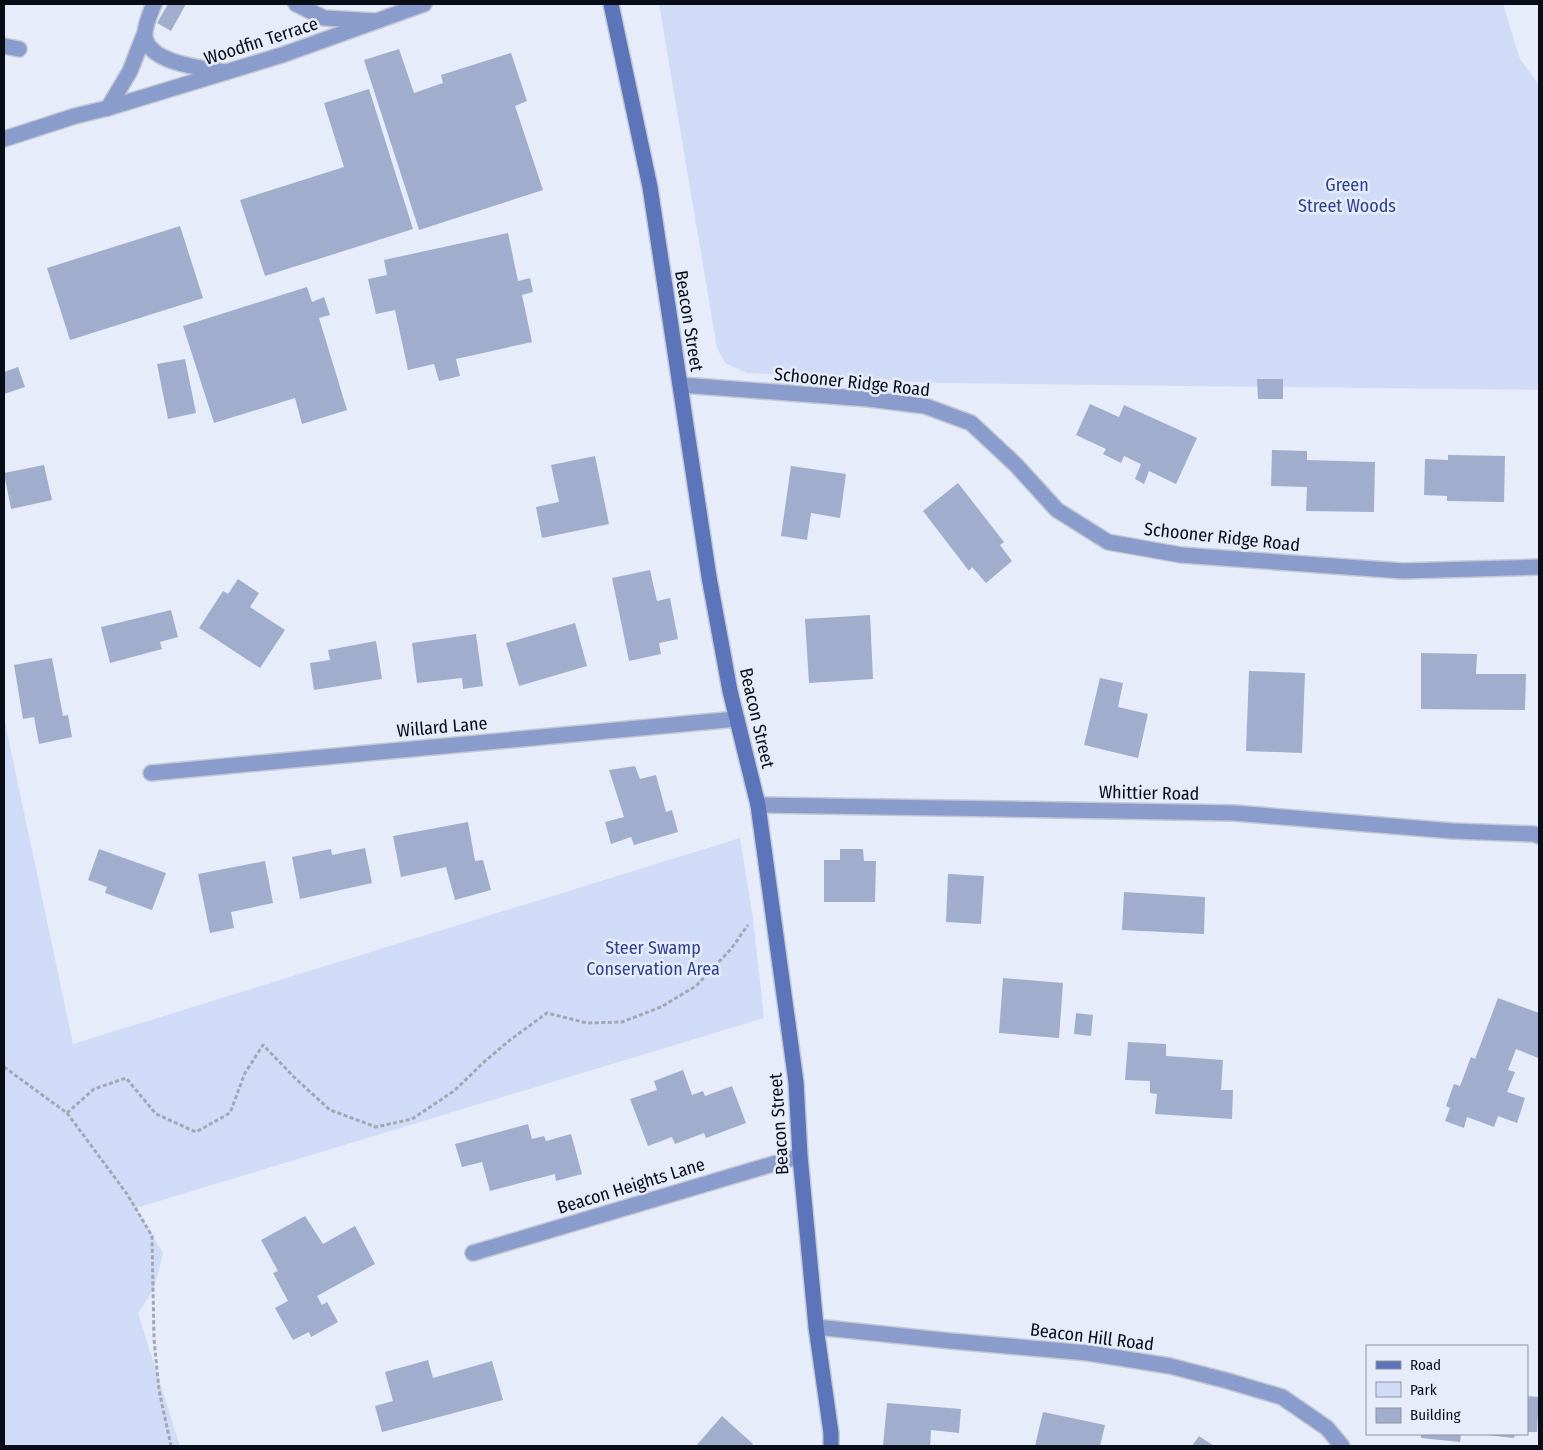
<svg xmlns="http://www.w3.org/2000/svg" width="1543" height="1450" font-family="'Fira Sans Condensed',sans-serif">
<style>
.green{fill:#d0dbf8}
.building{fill:#a1adcd}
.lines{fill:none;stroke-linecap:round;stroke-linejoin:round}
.lane-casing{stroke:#c3c8d5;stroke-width:18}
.street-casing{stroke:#c3c8d5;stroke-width:18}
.secondary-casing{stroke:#c3c8d5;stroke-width:18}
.path{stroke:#a2a7b3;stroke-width:3;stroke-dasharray:4 2.5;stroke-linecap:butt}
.lane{stroke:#8a9ccc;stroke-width:15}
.street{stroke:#8a9ccc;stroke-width:15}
.secondary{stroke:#5c74ba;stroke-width:15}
.labels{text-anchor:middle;stroke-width:5;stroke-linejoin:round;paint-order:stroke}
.street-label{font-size:18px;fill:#090d18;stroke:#e6ecf9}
.park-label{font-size:18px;fill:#2c4293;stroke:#e6ecf9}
</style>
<rect width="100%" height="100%" fill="#e6ecf9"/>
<g class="green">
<polygon points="659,4 1503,4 1520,59 1539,85 1539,390 940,383 747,373 725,363 717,348"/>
<polygon points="4,718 73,1044 740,838 753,918 764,1018 136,1208 163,1253 154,1289 138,1313 180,1446 4,1446"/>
</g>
<g class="building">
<polygon points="168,4 186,4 171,31 157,23"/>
<polygon points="399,49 414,93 443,83 441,75 511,53 527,101 515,106 543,190 419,230 364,60"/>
<polygon points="369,89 413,229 265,276 240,200 344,167 324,103"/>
<polygon points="180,226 203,298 70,340 47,268"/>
<polygon points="508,233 518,281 530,278 533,292 522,295 532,342 456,359 460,376 439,381 434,364 408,370 395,310 376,314 368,279 387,275 384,260"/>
<polygon points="307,287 312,302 324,297 330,315 319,318 347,410 302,424 295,398 214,423 183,326"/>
<polygon points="185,359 196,413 168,419 157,364"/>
<polygon points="18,367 25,387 4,394 4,372"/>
<polygon points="1257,379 1283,379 1283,399 1258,399"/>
<polygon points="1090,404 1119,417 1124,405 1197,438 1176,484 1149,471 1144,484 1135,479 1141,464 1124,456 1121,463 1103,454 1106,449 1076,435"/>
<polygon points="1272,450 1307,451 1307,460 1375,462 1374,512 1306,511 1307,487 1271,486"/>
<polygon points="1448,455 1505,456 1504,502 1447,501 1447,496 1424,495 1425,459 1448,460"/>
<polygon points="595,456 609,524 542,538 536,507 559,502 551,465"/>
<polygon points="44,465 52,500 11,509 4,473"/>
<polygon points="791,466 846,474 840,518 811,513 807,540 781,536"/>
<polygon points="958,483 1004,542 1000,545 1012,561 986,583 972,567 969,571 923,511"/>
<polygon points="650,570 657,601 670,598 678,639 659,643 661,654 629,661 612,578"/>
<polygon points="238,579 259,593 250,607 285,630 260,668 199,628 223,591 228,594"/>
<polygon points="171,610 178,637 160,642 162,649 110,663 101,627"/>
<polygon points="870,615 873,679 809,683 805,619"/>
<polygon points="575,623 587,666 519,686 506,643"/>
<polygon points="476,634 483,686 463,689 462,678 417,683 412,643"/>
<polygon points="376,641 382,679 314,690 310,663 330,660 328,650"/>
<polygon points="1421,653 1477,654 1476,674 1526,674 1525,710 1421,709"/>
<polygon points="52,658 63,716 68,715 72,737 39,744 34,717 23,719 14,665"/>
<polygon points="1249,671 1305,673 1302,753 1246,751"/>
<polygon points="1100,678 1123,683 1118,707 1148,714 1138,758 1084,745"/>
<polygon points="635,766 640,779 656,775 666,812 672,810 678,832 634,845 631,837 611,844 605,822 624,817 609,770"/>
<polygon points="468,822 475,861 483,860 491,890 455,900 446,867 401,877 393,836"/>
<polygon points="365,848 372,883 300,899 292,857 331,849 332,855"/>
<polygon points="99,849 166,873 152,910 105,893 107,887 88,880"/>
<polygon points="840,849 863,849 864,861 876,861 875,902 824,902 824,860 840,860"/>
<polygon points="265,861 273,903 231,912 234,928 210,933 198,874"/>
<polygon points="948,874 984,876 981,924 946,922"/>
<polygon points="1124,892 1205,897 1204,934 1122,930"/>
<polygon points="1003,978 1063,983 1059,1038 999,1033"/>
<polygon points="1498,998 1539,1013 1539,1055 1538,1058 1516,1049 1508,1070 1515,1072 1507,1092 1525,1098 1517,1123 1498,1116 1494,1127 1467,1117 1464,1128 1445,1121 1450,1108 1446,1106 1454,1084 1460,1086 1471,1057 1475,1059"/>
<polygon points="1076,1013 1093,1015 1091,1036 1074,1034"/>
<polygon points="1128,1042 1166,1044 1166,1056 1223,1060 1221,1090 1233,1090 1232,1119 1155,1114 1157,1094 1150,1093 1150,1081 1125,1080"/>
<polygon points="683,1070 692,1095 703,1091 705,1096 732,1086 746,1123 706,1138 704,1133 675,1144 672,1137 648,1146 630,1099 657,1090 654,1081"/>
<polygon points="528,1124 532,1139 544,1136 546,1141 571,1134 582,1174 556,1181 555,1174 490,1191 482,1162 462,1167 455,1144"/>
<polygon points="305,1216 323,1244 355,1226 375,1264 317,1296 322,1305 327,1302 338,1322 311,1337 309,1332 293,1340 275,1308 288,1301 273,1273 278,1271 261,1240"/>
<polygon points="428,1360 433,1378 492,1361 503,1400 382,1432 375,1406 393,1401 385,1372"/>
<polygon points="1527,1396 1539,1397 1537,1432 1527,1432"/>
<polygon points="887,1403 961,1409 959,1433 931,1430 930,1446 883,1446"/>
<polygon points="1043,1412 1105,1425 1100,1446 1035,1446"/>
<polygon points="722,1416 753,1444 751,1446 696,1446"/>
<polygon points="1421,1434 1461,1434 1460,1442 1421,1438"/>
<polygon points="1487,1434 1515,1434 1514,1438 1487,1435"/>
<polygon points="1199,1436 1214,1446 1192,1446"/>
</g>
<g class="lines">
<defs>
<g id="lane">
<path d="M154,4C151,11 144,29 145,37C150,64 204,68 226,72"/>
<polyline points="296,4 324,18 376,21"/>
<polyline points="4,46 19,49"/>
<polyline points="4,139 75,116 108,108 130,71 144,35"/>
</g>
<g id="street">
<polyline points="108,108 282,55 424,4"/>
<polyline points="681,385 869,399 925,406 971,423 1016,465 1057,510 1108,542 1181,555 1403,571 1539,567"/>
<polyline points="151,773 737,719"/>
<polyline points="758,805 1234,813 1453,831 1534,834 1539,836"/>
<polyline points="473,1253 800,1156"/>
<polyline points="816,1327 951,1341 1088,1353 1170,1366 1228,1381 1282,1397 1327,1428 1342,1446"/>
</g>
<polyline id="secondary" points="611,4 650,187 709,577 730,691 758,805 796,1082 800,1156 816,1327 831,1433 831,1446"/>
</defs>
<use href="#lane" class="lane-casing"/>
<use href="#street" class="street-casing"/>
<use href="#secondary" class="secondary-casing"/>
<g class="path">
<polyline points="4,1067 67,1113 127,1194 152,1236 154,1339 159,1390 171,1446"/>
<polyline points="67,1113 94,1089 126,1078 156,1114 196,1132 230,1113 245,1073 263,1045 296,1079 330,1110 376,1127 412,1119 454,1091 484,1062 510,1040 547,1013 587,1023 622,1022 661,1007 696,986 731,949 748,925"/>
</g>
<use href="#lane" class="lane"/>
<use href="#street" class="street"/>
<use href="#secondary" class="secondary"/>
</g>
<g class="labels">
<g class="street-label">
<text transform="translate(261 41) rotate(-18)" y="6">Woodfin Terrace</text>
<text transform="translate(689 321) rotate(81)" y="6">Beacon Street</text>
<text transform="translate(852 382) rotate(6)" y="6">Schooner Ridge Road</text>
<text transform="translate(1222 537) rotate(6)" y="6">Schooner Ridge Road</text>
<text transform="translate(757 718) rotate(77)" y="6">Beacon Street</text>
<text transform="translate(442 727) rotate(-5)" y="6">Willard Lane</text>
<text transform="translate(1149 793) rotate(1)" y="6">Whittier Road</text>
<text transform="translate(779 1124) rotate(-94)" y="6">Beacon Street</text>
<text transform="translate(631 1186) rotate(-17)" y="6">Beacon Heights Lane</text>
<text transform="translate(1092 1337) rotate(7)" y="6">Beacon Hill Road</text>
</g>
<g class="park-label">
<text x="1347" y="191">Green<tspan x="1347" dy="21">Street Woods</tspan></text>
<text x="653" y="954">Steer Swamp<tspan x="653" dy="21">Conservation Area</tspan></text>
</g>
</g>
<rect width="1543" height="1450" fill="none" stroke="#090d18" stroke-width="10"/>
<rect x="1366" y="1345" width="162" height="90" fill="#e6ecf9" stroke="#8e939f"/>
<rect x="1376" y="1361" width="25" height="8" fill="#5c74ba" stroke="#8e939f"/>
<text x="1410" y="1370" font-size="15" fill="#090d18">Road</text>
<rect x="1376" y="1382" width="25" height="15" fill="#d0dbf8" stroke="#8e939f"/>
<text x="1410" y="1395" font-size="15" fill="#090d18">Park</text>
<rect x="1376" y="1408" width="25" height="15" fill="#a1adcd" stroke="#8e939f"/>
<text x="1410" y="1420" font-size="15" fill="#090d18">Building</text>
</svg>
